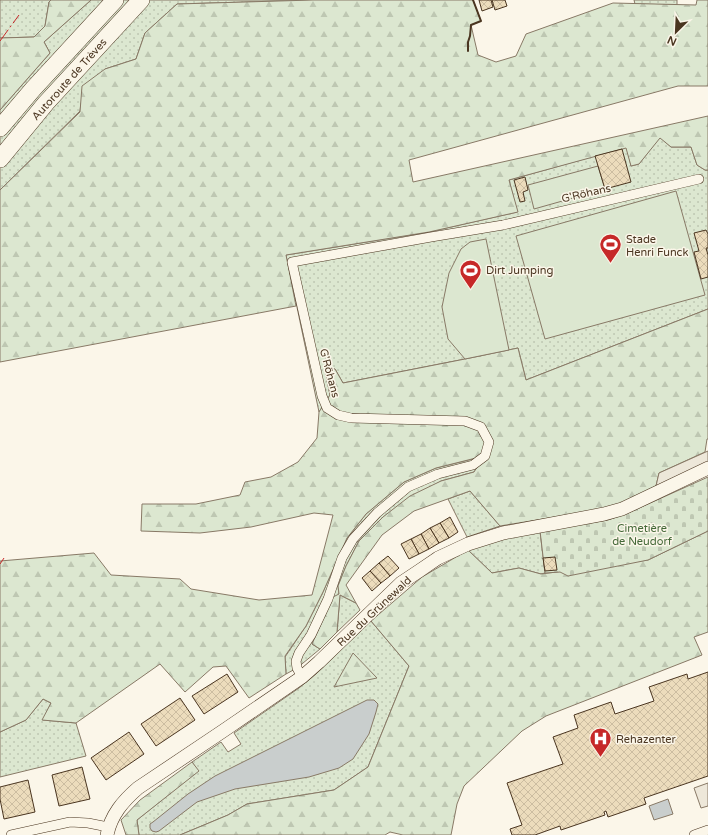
<svg xmlns="http://www.w3.org/2000/svg" width="708" height="835" font-family="'Varela Round',sans-serif">
<style>
.grass{fill:url(#grass-dots);stroke:#887966}
.forest{fill:url(#forest-firs);stroke:#887966}
.cemetery{fill:url(#cemetery-stones);stroke:#887966}
.garden{fill:#dce7d0;stroke:#887966}
.parking{fill:#ede7d9;stroke:#887966}
.water{fill:#c9cecd;stroke:#887966}
.building{fill:url(#building-cross-hatch);stroke:#4a3520}
.lines{fill:none;stroke-linecap:round;stroke-linejoin:round}
.street-casing{stroke:#4a3520;stroke-width:10}
.secondary-casing{stroke:#4a3520;stroke-width:14}
.highway-casing{stroke:#4a3520;stroke-width:18}
.street{stroke:#fbf6e9;stroke-width:9}
.secondary{stroke:#fbf6e9;stroke-width:13}
.highway{stroke:#fbf6e9;stroke-width:17}
.wall{stroke:#4a3520;stroke-width:2}
.power{stroke:#c62828;stroke-width:1;stroke-dasharray:14 3 2 3;stroke-linecap:butt}
.labels{text-anchor:middle;stroke-width:3;stroke-linejoin:round;paint-order:stroke}
.street-label{font-size:11px;fill:#4a3520;stroke:#fbf6e9}
.poi-label{font-size:11px;fill:#4a3520;stroke:#fbf6e9;text-anchor:start}
.park-label{font-size:11px;fill:#436837;stroke:#fbf6e9}
</style>
<defs>
<pattern id="grass-dots" width="8" height="8" patternUnits="userSpaceOnUse"><rect width="8" height="8" fill="#dce7d0"/><path d="M2 2h.1M6 6h.1" fill="none" stroke="#bec7b2" stroke-width="1.8" stroke-linecap="round"/></pattern>
<pattern id="forest-firs" width="22" height="20" patternUnits="userSpaceOnUse"><rect width="22" height="20" fill="#dce7d0"/><path d="M5 1l3.5 6h-7zM16 11l3.5 6h-7z" fill="#bec7b2"/></pattern>
<pattern id="cemetery-stones" width="16" height="16" patternUnits="userSpaceOnUse"><rect width="16" height="16" fill="#dce7d0"/><path d="M2 7V4a2 2 0 0 1 4 0v3zM10 15v-3a2 2 0 0 1 4 0v3z" fill="#bec7b2"/></pattern>
<pattern id="building-cross-hatch" width="8" height="8" patternUnits="userSpaceOnUse"><rect width="8" height="8" fill="#ecdcbc"/><path d="M0 0l8 8M0 8l8-8" fill="none" stroke="#ccbda1"/></pattern>
</defs>
<rect width="100%" height="100%" fill="#fbf6e9"/>
<g class="grass">
<polygon points="0,0 51,0 49,2 45,26 34,37 0,38"/>
<polygon points="91,0 313,0 177,4 145,33 136,59 105,69 81,103 80,111 0,190 0,110 50,53 44,42"/>
<polygon points="634,0 677,0 677,5 635,4"/>
<polygon points="660,137 671,147 691,147 697,165 705,170 708,170 708,309 526,380 518,348 465,359 343,383 335,369 325,370 330,395 319,412 286,255 429,232 517,212 509,180 627,147 631,166 639,164"/>
<polygon points="485,456 474,472 441,481 383,517 359,541 346,566 338,586 339,594 312,644 320,649 297,668 286,674 285,657 306,626 323,592 347,538 366,514 404,482 436,468"/>
<polygon points="470,491 500,526 467,537 448,499"/>
<polygon points="540,531 545,573 541,574 519,568 492,573 468,550 504,538"/>
<polygon points="340,595 356,603 360,610 337,632"/>
<polygon points="371,621 409,666 368,767 334,790 247,804 228,815 180,835 139,835 137,820 198,771 192,762 221,742 228,752 241,744 234,733 299,688 316,674"/>
<polygon points="43,699 51,703 43,720 76,723 86,756 0,777 0,732 26,720"/>
</g>
<g class="forest">
<polygon points="51,0 91,0 44,42 50,53 0,110 0,38 34,37 45,26 49,2"/>
<polygon points="313,0 473,0 481,21 471,25 478,55 496,62 516,56 526,34 613,3 696,5 697,0 708,0 708,86 678,86 409,160 413,182 708,116 708,170 705,170 697,165 691,147 671,147 660,138 639,164 631,166 626,148 509,180 518,212 429,232 286,255 296,306 0,362 0,190 80,112 82,86 105,69 136,59 145,33 177,4"/>
<polygon points="708,309 708,439 707,439 705,452 659,473 656,486 618,505 604,509 500,526 470,491 414,511 382,535 346,585 356,603 340,595 337,632 320,649 312,644 333,597 339,594 338,586 346,566 359,541 383,517 410,496 441,481 474,472 484,456 436,468 404,482 366,514 347,538 323,592 306,626 285,656 286,674 249,698 226,666 213,667 185,692 160,664 76,723 42,720 51,703 43,699 26,720 0,732 0,561 94,553 111,575 180,579 191,589 259,600 312,595 333,515 314,513 251,527 200,533 141,531 142,504 196,504 240,495 245,482 271,477 298,462 317,438 319,412 330,395 325,370 335,369 343,383 465,359 518,348 526,380"/>
<polygon points="708,531 708,632 694,637 702,655 546,716 522,731 464,786 457,804 451,835 403,835 390,832 385,835 180,835 228,815 247,804 334,790 368,767 409,666 371,621 422,577 468,550 492,573 519,568 541,574 648,560"/>
<polygon points="353,653 377,678 334,687"/>
<polygon points="192,762 199,771 137,820 139,835 126,835 121,820 140,800"/>
</g>
<polygon class="cemetery" points="708,477 708,531 648,560 568,576 560,572 545,573 540,531 608,520 628,513"/>
<g class="garden">
<polygon points="598,166 605,189 534,209 528,185"/>
<polygon points="676,191 705,295 545,339 516,236"/>
<polygon points="486,239 509,350 465,359 448,339 442,307 449,273 461,249 470,242"/>
</g>
<g class="parking">
<polygon points="708,451 708,462 656,486 659,473"/>
<polygon points="708,783 708,806 701,808 694,788"/>
</g>
<g class="water">
<polygon points="367,700 374,700 378,704 376,712 369,734 353,759 339,768 309,777 235,789 197,802 159,831 156,832 152,831 150,828 150,824 153,822 188,794 215,776"/>
<polygon points="668,799 673,814 654,820 649,806"/>
</g>
<g class="building">
<polygon points="479,0 491,0 493,7 482,11"/>
<polygon points="492,0 505,0 507,6 495,10"/>
<polygon points="622,149 631,182 605,189 595,156"/>
<polygon points="525,177 528,190 523,192 525,201 520,202 514,180"/>
<polygon points="706,230 708,234 708,248 706,248 708,255 708,277 701,279 694,252 699,251 694,233"/>
<polygon points="450,517 458,532 449,538 440,523"/>
<polygon points="440,523 449,538 439,543 430,528"/>
<polygon points="430,528 439,543 429,549 421,534"/>
<polygon points="421,534 429,549 419,554 411,539"/>
<polygon points="411,539 419,554 409,559 401,544"/>
<polygon points="388,556 399,568 390,576 379,563"/>
<polygon points="555,557 557,570 545,571 543,558"/>
<polygon points="379,563 390,576 381,583 370,571"/>
<polygon points="370,571 381,583 372,591 362,578"/>
<polygon points="708,672 708,776 644,798 646,804 608,817 606,811 604,812 605,815 561,830 560,826 535,835 512,835 510,829 522,825 507,783 563,764 553,737 578,728 574,715 611,702 615,714 654,701 649,687 687,674 688,679"/>
<polygon points="227,674 238,692 204,714 192,696"/>
<polygon points="180,698 195,720 156,746 141,724"/>
<polygon points="129,732 144,754 106,780 91,758"/>
<polygon points="82,767 90,799 59,806 52,775"/>
<polygon points="28,780 35,812 4,819 0,799 0,787"/>
</g>
<g class="lines">
<defs>
<g id="street">
<polyline points="302,677 297,668 296,661 299,653 311,635 328,599 342,558 353,539 377,513 408,487 438,474 473,465 485,456 489,442 481,427 465,421 351,418 338,415 327,408 322,396 292,262 431,237 503,225 699,179"/>
<polyline points="11,835 70,822 88,823 108,827"/>
<polyline points="694,835 708,830"/>
</g>
<path id="secondary" d="M107,835C111,815 123,801 138,788L223,731L302,677L319,662L401,583L419,571L438,558L468,544L503,533L604,514L622,509L708,468"/>
<g id="highway">
<polyline points="0,128 33,89 115,0"/>
<polyline points="0,159 46,103 141,0"/>
</g>
</defs>
<use href="#street" class="street-casing"/>
<use href="#secondary" class="secondary-casing"/>
<use href="#highway" class="highway-casing"/>
<use href="#street" class="street"/>
<use href="#secondary" class="secondary"/>
<use href="#highway" class="highway"/>
<polyline class="wall" points="468,51 468,42 470,36 471,25 481,21 473,0"/>
<g class="power">
<polyline points="0,41 19,15"/>
<polyline points="0,564 4,558"/>
</g>
</g>
<defs>
<symbol id="stadium-pin" viewBox="-11 -11 22 30"><path d="M0 17L-7.5 6A9.5 9.5 0 1 1 7.5 6Z" fill="#c62828" stroke="#fbf6e9"/><path d="M0-5a6.5 5 0 1 0 0 10a6.5 5 0 1 0 0-10ZM-3.5-1.8h7v3.6h-7Z" fill="#fff"/></symbol>
<symbol id="hospital-pin" viewBox="-11 -11 22 30"><path d="M0 17L-7.5 6A9.5 9.5 0 1 1 7.5 6Z" fill="#c62828" stroke="#fbf6e9"/><path d="M-5-5h3v3.5h4V-5h3V5h-3V1.5h-4V5h-3Z" fill="#fff"/></symbol>
</defs>
<g fill-rule="evenodd">
<use href="#stadium-pin" x="598" y="232" width="25" height="34"/>
<use href="#stadium-pin" x="458" y="258" width="25" height="34"/>
<use href="#hospital-pin" x="588" y="726" width="25" height="34"/>
</g>
<g class="labels">
<g class="street-label">
<text transform="translate(69 79) rotate(-48)" y="4">Autoroute de Trèves</text>
<text transform="translate(586 193) rotate(-13)" y="4">G'Röhans</text>
<text transform="translate(330 373) rotate(75)" y="4">G'Röhans</text>
<text transform="translate(374 611) rotate(-43)" y="4">Rue du Grünewald</text>
</g>
<g class="poi-label">
<text x="626" y="243">Stade<tspan x="626" dy="13">Henri Funck</tspan></text>
<text x="486" y="274">Dirt Jumping</text>
<text x="616" y="743">Rehazenter</text>
</g>
<g class="park-label">
<text x="642" y="532">Cimetière<tspan x="642" dy="13">de Neudorf</tspan></text>
</g>
</g>
<g transform="translate(676 32) rotate(204)" stroke="#fbf6e9" stroke-width="3" paint-order="stroke">
<path d="M0-3L7 15L0 10L-7 15Z" fill="#4a3520"/>
<text y="-6" font-size="11" font-weight="bold" text-anchor="middle" fill="#4a3520">N</text>
</g>
</svg>
